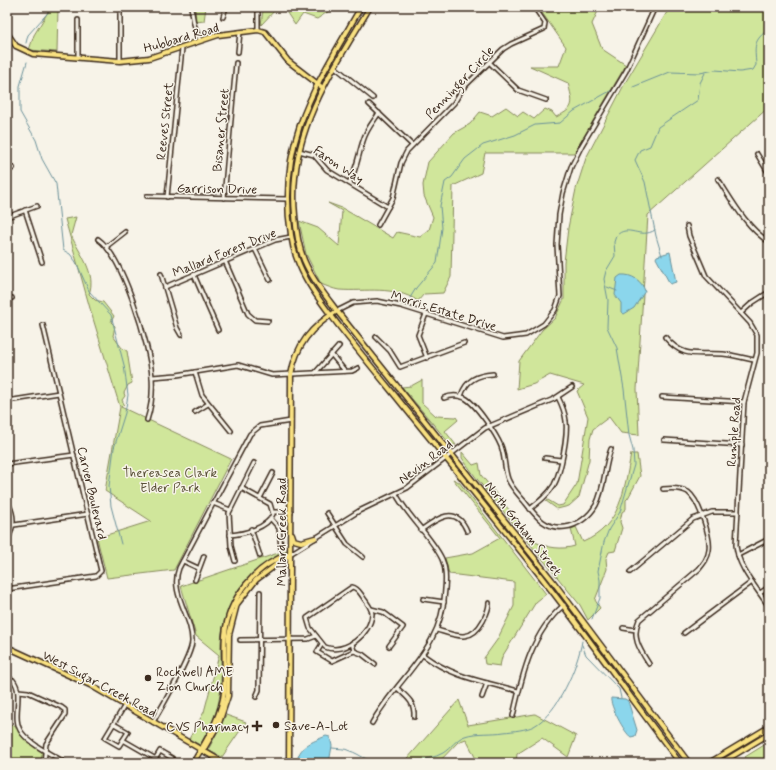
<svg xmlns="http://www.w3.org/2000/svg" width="776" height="770" font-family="Mynerve,sans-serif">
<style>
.green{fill:#d0e69b;stroke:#86885c}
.water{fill:#8bd6ec;stroke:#6b919a}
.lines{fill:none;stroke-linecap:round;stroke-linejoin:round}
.stream{stroke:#6b919a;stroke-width:1}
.minor-casing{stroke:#3b2a1e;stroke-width:6}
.major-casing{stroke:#3b2a1e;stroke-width:7}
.minor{stroke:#f7f3e8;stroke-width:3}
.major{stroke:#f9e181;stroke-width:4}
.poi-dot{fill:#3b2a1e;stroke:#f7f3e8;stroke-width:1.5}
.labels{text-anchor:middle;stroke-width:3;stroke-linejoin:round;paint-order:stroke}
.street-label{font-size:13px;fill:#3b2a1e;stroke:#f7f3e8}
.park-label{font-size:13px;fill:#595037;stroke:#f7f3e8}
.poi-label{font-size:13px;fill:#3b2a1e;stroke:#f7f3e8;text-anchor:start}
</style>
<rect width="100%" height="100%" fill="#f7f3e8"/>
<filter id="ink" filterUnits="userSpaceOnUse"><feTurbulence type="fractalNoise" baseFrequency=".025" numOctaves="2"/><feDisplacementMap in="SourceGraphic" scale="8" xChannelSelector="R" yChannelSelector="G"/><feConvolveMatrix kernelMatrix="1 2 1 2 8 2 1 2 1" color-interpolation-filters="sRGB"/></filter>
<g filter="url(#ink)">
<g class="green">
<polygon points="51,7 59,7 58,8 57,52 29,50 34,35"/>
<polygon points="195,7 206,7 204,21 196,22"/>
<polygon points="274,7 281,7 277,8 261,25 263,10"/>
<polygon points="283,7 331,7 332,9 317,19 303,14 295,25"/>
<path d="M538,7H590L598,11L592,24L602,49L626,65L574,153H485L481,173L453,186L451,277L443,293L424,294L418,301C393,285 366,292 339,290C333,289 326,286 321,284L306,254L299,221L318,228L339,246L342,211L328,203L342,208L393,238L397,232L420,237L429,230L433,217L424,196L423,185L428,162L454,133L470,124L480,112L492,116L506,107L518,116L523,112L534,119L545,109L552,112L556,117C576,108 573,103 568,83L530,66H559L566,47Z"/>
<polygon points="670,7 769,7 769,107 648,215 637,389 639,435 621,433 609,417 593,429 590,439 589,460 579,497 569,506 557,509 546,501 548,500 558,506 563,505 577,484 588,417 577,391 584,385 550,375 534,384 517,389 519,361 542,330 555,318 564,299 564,262 568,228 576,189 586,158 625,83"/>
<path d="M76,217L71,235C79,253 97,273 89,294L95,300L103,302L114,316L111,322L115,326L113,336L122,348L127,351L132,383L128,385L124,393L125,396L122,400L124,404L121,407L231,459L174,570L107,578L97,538L151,521L105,491L120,407L91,312L65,219Z"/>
<polygon points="422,380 422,403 436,416 456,417 458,420 445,431 456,445 451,445 444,437 402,387 411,386"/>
<path d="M462,452L473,465L479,463L481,475L535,542C548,548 562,550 575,546L571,529L576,527L583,542C621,526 624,490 631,454H637L640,476L628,498L626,500V509L622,512L620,522L622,528L615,551L609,552L606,559L607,569L595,600L600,608L588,620L580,605L477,479L462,458Z"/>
<polygon points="453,479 459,482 546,594 536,602 502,657 500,666 485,664 484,658 497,640 514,606 514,582 449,574 445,558 473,553 500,538"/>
<path d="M287,550V553C252,574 223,599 221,642C220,662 223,681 219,700C216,717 208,731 200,745L189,739L204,712L219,655L196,636L181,586Z"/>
<polygon points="459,700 468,725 535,714 576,736 568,757 542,738 517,754 516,763 478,763 466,739 458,742 438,763 416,763 407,759"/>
<polygon points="226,715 246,722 222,757 208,750"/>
<polygon points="16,725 22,736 42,750 42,763 7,763 7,726"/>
<polygon points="769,742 769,763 749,763 745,757"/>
</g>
<g class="water">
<polygon points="670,252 676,282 670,284 656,258 657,256"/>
<path d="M621,275C632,274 642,281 645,291L634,308L624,314L621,312V303L615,295L617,278Z"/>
<path d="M611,698L625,699L628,701L637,730L635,736L631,737C625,734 609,704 611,698Z"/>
<path d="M326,736L330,737L332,746L329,763H297C298,746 312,742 326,736Z"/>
</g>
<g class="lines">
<g class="stream">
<polyline points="26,43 28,35 53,7"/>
<polyline points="27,62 20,86 20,112 36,140 42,159 56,184 63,250 70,254 76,262 89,291 111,315 124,365 128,395 125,413 114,448 109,486 111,506 121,544"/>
<path d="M633,87L670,72L700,73L715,70L740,72L753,70L756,65C755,47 752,41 769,29"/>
<polyline points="662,256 656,236 645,182 635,160 640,150 650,146 658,127 698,100 700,83 705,73"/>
<polyline points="607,287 617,291"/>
<polyline points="410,298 416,288 437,263 442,228 440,206 445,182 452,177 465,159 483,145 515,135 535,125 560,123 574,111 612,90"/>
<path d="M592,619L600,598V580L598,571L604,542L609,529L620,512L634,465L633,450L629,435L624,389L617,348L607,327L608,300L604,279L606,271L615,256L614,242L616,236C628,223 640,240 655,230"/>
<polyline points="582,645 586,655 619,689 621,698"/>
<path d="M332,748C338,749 345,748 350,751C360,754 367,762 378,762C397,762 428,762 443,753C451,748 456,739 465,736C476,732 492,734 504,732C513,731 526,730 534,726C558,713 578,666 582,641"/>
</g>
<defs>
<g id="minor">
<polyline points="191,7 194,24 200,40"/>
<polyline points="223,17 226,7"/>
<polyline points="78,20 78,57"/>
<polyline points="258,30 258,7"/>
<polyline points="238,52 240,32"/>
<polyline points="120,61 120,7"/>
<polyline points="490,63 518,90 546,100"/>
<polyline points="335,67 373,98"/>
<polyline points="369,104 412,145"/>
<polyline points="299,151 314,155 327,170 388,207"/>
<polyline points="757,154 769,174"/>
<polyline points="7,172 13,168"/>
<path d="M718,179C733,202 746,227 769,242"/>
<path d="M349,183C357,169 358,156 363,141C366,130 373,122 379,113"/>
<polyline points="147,196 287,199"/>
<polyline points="167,197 182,48"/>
<polyline points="224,198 236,63"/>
<polyline points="25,210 42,262"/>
<polyline points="7,217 37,206"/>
<polyline points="378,225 393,198 401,163 407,151 454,103 463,88 503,49 511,44 544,29 545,23 534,7"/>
<path d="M687,226L689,236L706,276L750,323L757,335V353L744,402L736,545C738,568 757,588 769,607"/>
<path d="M98,239C123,256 150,346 152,377C153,392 152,405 147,420"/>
<polyline points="107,246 125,232"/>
<polyline points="255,249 270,280"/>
<polyline points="225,261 248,314 255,320 268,321"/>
<polyline points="161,274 177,328 181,335"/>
<polyline points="194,275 218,330"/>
<polyline points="165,287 275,240 291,237"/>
<polyline points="7,299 12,298"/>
<polyline points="337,311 353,303 377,301 401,306 503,338 526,335 544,324 555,310 560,296 557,245 559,215 563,193 571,167 582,145 626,71 655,7"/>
<polyline points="741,313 752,303 769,292"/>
<polyline points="426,314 418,335 427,358"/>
<polyline points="376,337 390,351 400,367 464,343"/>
<path d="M665,337C684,360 698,352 723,354C733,355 744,358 754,360"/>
<polyline points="331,354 345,371"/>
<polyline points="195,372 202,395 231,431"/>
<polyline points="315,373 339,346"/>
<polyline points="152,377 177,375 238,365 272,375 352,371 358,368"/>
<path d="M461,396C466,380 477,375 493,374"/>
<polyline points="662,397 744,402"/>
<path d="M444,398C451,395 458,395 465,398C476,404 496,434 501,446C505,456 504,468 508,479C511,487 518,494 524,501C535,515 545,530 565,527C577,526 590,516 596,505C605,488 604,467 611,449"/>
<polyline points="7,401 59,393"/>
<polyline points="195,412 208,404"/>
<polyline points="664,440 742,445"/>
<polyline points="545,458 561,460"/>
<polyline points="7,464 74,455"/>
<polyline points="260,498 273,473"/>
<path d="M7,501C16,517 14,526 7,542"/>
<polyline points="213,503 230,510"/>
<path d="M530,509C539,502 548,495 554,485C561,472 568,435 566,421C565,412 562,405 558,397"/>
<polyline points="274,512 291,512"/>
<polyline points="327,513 347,544 363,557"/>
<polyline points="271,519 279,528 281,548"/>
<polyline points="14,525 88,514"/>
<polyline points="251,529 260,556"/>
<path d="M421,530C436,519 456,504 467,531"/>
<path d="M230,535C243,534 268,528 273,514L270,504L241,488"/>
<polyline points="290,554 359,511 407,488 485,428 554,399 572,387"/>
<polyline points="738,555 769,539"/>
<polyline points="183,561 198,568"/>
<polyline points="235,561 231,546 229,513 254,463"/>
<polyline points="630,572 693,519 712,512 738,512"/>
<polyline points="195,580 204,556"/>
<path d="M352,587C358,588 360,593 363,597C366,602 372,608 372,614C371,634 345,655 325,647L310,628L307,618Z"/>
<polyline points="7,589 96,576 101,571 43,325"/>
<polyline points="760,593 769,587"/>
<polyline points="423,599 444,602"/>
<polyline points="371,609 383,612 403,627 389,646"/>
<polyline points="623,628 636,630"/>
<path d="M437,630C457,636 471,643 483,621C486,615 489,610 489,603"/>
<polyline points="684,633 752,582"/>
<polyline points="240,640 308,639 316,636"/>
<polyline points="322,644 317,652 332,661 354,651 352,643"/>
<polyline points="354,651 362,654 375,664"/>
<path d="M423,655C454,678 482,681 518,691"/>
<path d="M649,664C640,650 631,637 639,620L699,569C704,563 708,558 709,550C711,537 699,500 688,492C681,488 671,488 663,489"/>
<path d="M13,680C25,695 10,717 22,733C32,746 53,755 66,763"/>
<path d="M397,688C407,697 415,702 414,717"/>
<polyline points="18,691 28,692 61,707 65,710 65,715 46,744 44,763"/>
<polyline points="256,697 259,690 260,592"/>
<polyline points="482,697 487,683"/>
<path d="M513,716C522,676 531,633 564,605"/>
<path d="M153,722C162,707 191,657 192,642C193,617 169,594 179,568L250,434L260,426L291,421"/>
<path d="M372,723C399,675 443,650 445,589C446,579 446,568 442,559C431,536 408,517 396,494"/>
<polyline points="114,724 128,732 119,746 105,738 125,705"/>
<polyline points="123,740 156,759"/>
<polyline points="153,763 160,751 172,758 169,763"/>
</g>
<g id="major">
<path d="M361,7C317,84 276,141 291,235C296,272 318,298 339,326C357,349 375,371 393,393C435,445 478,497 519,549C575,618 626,692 680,763"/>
<path d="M370,7C331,73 287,134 295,215C296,230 298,245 304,260C312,279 325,295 337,311L552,580L689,763"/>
<polyline points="7,33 16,46 33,54 120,61 149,58 218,35 258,30 265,32 288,61 323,88"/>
<polyline points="292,534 294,540 301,542 315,538"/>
<polyline points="7,647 90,685 224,763"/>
<polyline points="201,751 205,747 219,723 228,696 229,635 237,604 256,580 289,555"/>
<path d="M193,763C205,743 218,722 223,699C227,678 223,656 225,635C228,599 256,564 290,554"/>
<path d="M289,763L291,375C296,345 311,327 337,311"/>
<polyline points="709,763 769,727"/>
<polyline points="721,763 769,734"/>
</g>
</defs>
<use href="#minor" class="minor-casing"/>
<use href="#major" class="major-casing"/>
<use href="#minor" class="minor"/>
<use href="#major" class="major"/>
</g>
</g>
<g class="poi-dot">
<circle cx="148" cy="678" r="4"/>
<circle cx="276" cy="725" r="4"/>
<path d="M255 720h4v4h4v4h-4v4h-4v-4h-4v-4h4z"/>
</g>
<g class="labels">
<g class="street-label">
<text transform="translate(181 37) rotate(-16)" y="5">Hubbard Road</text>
<text transform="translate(459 82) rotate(-47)" y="5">Penninger Circle</text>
<text transform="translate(164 121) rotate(-84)" y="5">Reeves Street</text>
<text transform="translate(220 130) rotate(-85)" y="5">Bisaner Street</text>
<text transform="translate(339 164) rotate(34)" y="5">Faron Way</text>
<text transform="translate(217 188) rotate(1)" y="5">Garrison Drive</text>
<text transform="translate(224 252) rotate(-22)" y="5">Mallard Forest Drive</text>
<text transform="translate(444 310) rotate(17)" y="5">Morris Estate Drive</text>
<text transform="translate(733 432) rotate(-86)" y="5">Rumple Road</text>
<text transform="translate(425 461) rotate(-37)" y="5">Nevin Road</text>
<text transform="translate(93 493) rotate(77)" y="5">Carver Boulevard</text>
<text transform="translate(524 528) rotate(52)" y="5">North Graham Street</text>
<text transform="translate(281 532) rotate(-90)" y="5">Mallard Creek Road</text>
<text transform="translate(100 683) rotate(28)" y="5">West Sugar Creek Road</text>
</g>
<g class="park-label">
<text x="170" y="477">Thereasea Clark<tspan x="170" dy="15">Elder Park</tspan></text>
</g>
<g class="poi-label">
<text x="156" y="676">Rockwell AME<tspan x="156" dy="15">Zion Church</tspan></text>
<text x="284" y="730">Save-A-Lot</text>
<text x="249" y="731" text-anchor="end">CVS Pharmacy</text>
</g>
</g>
<rect width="776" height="770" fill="none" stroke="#f7f3e8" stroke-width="24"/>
<rect x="12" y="12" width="752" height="746" fill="none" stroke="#3b2a1e" stroke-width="1.5" filter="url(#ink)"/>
</svg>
